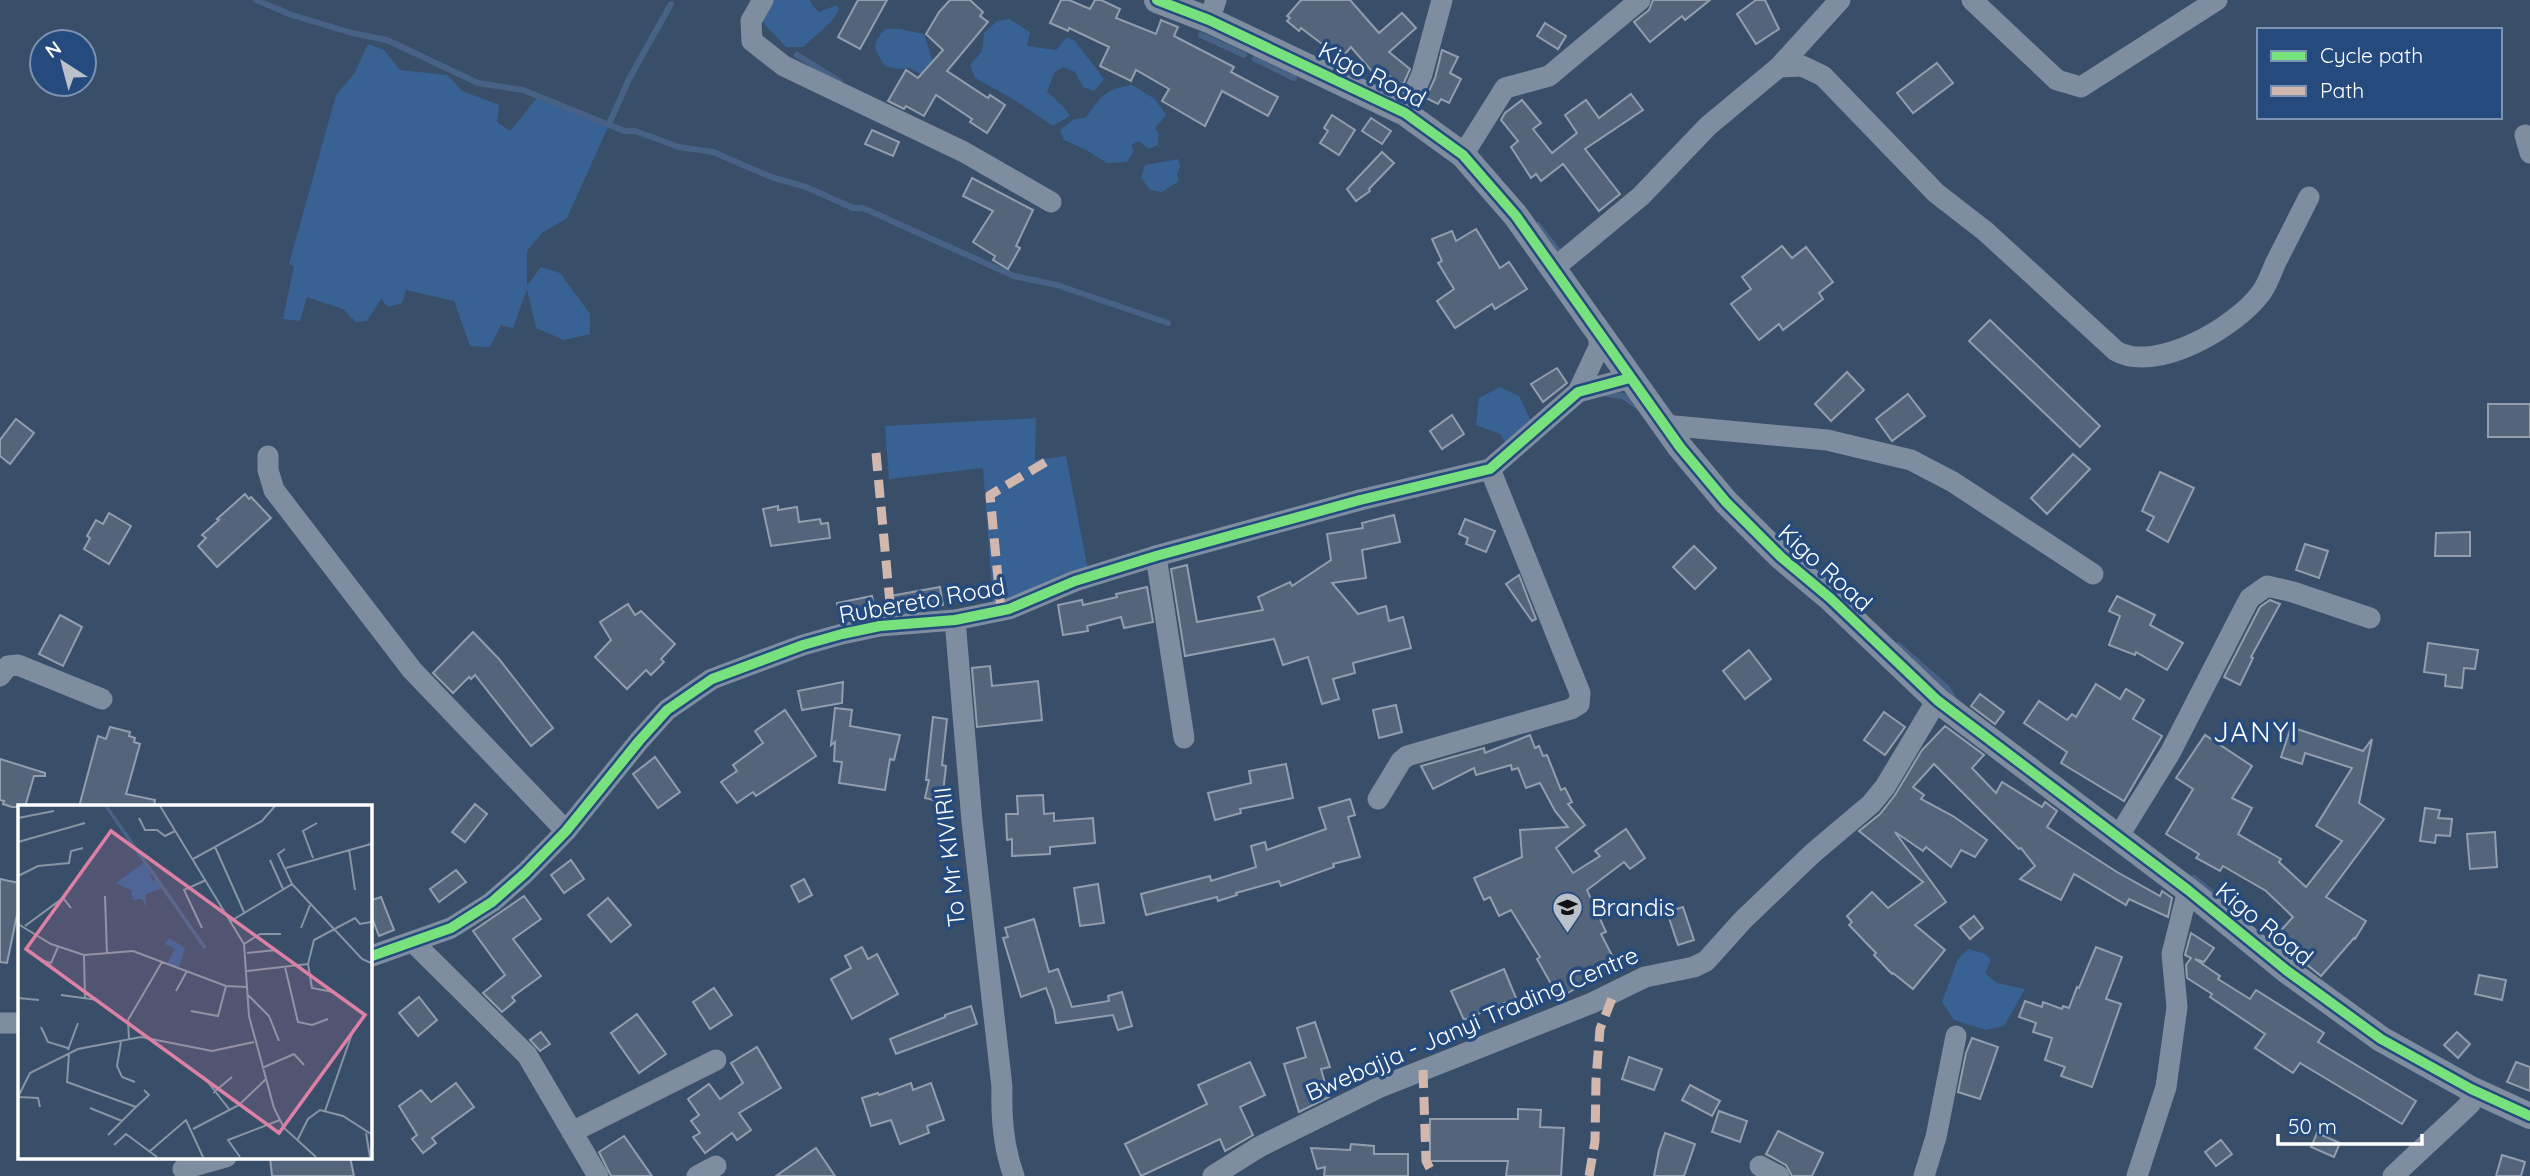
<svg xmlns="http://www.w3.org/2000/svg" width="2530" height="1176" font-family="Quicksand,sans-serif">
<style>
.green{fill:#386194}
.lines{fill:none;stroke-linecap:round;stroke-linejoin:round}
.stream{stroke:#476286;stroke-width:6}
.building{fill:#54657b;stroke:#929eae;stroke-width:2}
.minor{stroke:#7e8da0;stroke-width:21}
.tertiary{stroke:#7e8da0;stroke-width:26}
.quiet{stroke:#d1b7ad;stroke-width:9;stroke-dasharray:18 9;stroke-linecap:butt}
.cycleway-casing{stroke:#254a7d;stroke-width:15}
.cycleway{stroke:#77e17e;stroke-width:10}
.labels{text-anchor:middle;stroke-width:7;stroke-linejoin:round;paint-order:stroke}
.street-label{font-size:24px;fill:#fff;stroke:#254a7d}
.poi-label{font-size:24px;fill:#fff;stroke:#254a7d;text-anchor:start}
.quarter-label{font-size:28px;letter-spacing:2px;fill:#fff;stroke:#254a7d}
.inset-river{fill:none;stroke:#476286;stroke-width:3.5}
.inset-road{fill:none;stroke:#8895a5;stroke-width:2}
.view{fill:#dd80a5;fill-opacity:0.15;stroke:#dd80a5;stroke-width:3.5}
.inset-edge{fill:none;stroke:#fff;stroke-width:3.5}
</style>
<rect width="100%" height="100%" fill="#394e69"/>
<g class="green">
<polygon points="773,0 810,0 812,5 819,12 837,5 839,10 831,22 803,47 786,47 764,24 763,13"/>
<polygon points="1009,19 1030,32 1027,46 1056,50 1067,37 1075,41 1104,79 1094,91 1083,87 1075,72 1063,67 1054,73 1047,92 1063,106 1070,116 1053,126 1013,99 975,78 970,65 982,51 984,33 997,21"/>
<path d="M885,29H900L924,34L934,66L929,78L910,68L898,69L885,66C874,48 870,46 885,29Z"/>
<polygon points="368,44 384,50 400,70 447,75 462,91 499,105 497,122 510,131 537,98 608,127 567,218 542,233 527,251 527,286 541,267 560,273 590,314 590,334 564,340 536,328 527,289 513,328 501,325 490,347 470,346 454,301 406,290 402,303 388,307 381,299 367,321 356,322 343,309 307,297 300,321 283,319 294,266 289,264 336,95 354,74"/>
<path d="M1132,85L1155,99L1166,115L1155,128L1159,134L1158,145L1149,149L1139,141L1131,145L1134,151L1127,162L1107,163L1086,150L1064,140L1060,130L1074,119L1086,118C1100,96 1106,89 1132,85Z"/>
<polygon points="1178,159 1180,167 1177,175 1179,181 1162,192 1150,190 1141,178 1145,165"/>
<polygon points="1500,387 1519,396 1532,423 1507,445 1500,434 1476,425 1479,398"/>
<polygon points="1036,418 1035,460 1066,456 1088,570 993,604 983,468 889,479 885,426"/>
<polygon points="1968,949 1983,953 1991,959 1985,973 1997,983 2025,989 2004,1026 1986,1030 1954,1020 1942,1002 1958,959"/>
</g>
<g class="lines">
<g class="stream">
<polyline points="256,0 292,15 352,33 387,40 478,83 523,90 624,131 635,131 679,147 713,152 771,177 806,187 853,208 863,208 1014,276 1057,285 1168,323"/>
<polyline points="1201,35 1244,55"/>
<polyline points="797,55 839,81"/>
<polyline points="1255,59 1294,78"/>
<polyline points="609,124 629,79 671,4"/>
<polyline points="1538,225 1558,251"/>
<polyline points="1606,394 1623,396 1637,406"/>
<polyline points="1898,645 1947,688 1955,701"/>
<polyline points="2194,878 2237,913"/>
</g>
</g>
<g class="building">
<polygon points="858,0 887,0 860,49 838,37"/>
<polygon points="950,0 970,0 983,12 980,16 988,22 947,71 988,98 990,95 1005,105 987,133 970,122 972,119 936,95 924,116 906,106 904,109 888,101 906,70 918,78 943,50 926,34 939,12"/>
<polygon points="1061,0 1069,0 1090,9 1095,0 1101,0 1120,9 1116,18 1156,34 1161,20 1178,27 1174,36 1234,67 1231,72 1278,97 1268,116 1222,91 1205,126 1162,101 1169,89 1136,70 1131,81 1100,66 1109,47 1069,28 1068,31 1050,23"/>
<polygon points="1301,0 1350,0 1379,33 1402,13 1416,28 1389,52 1410,69 1402,87 1381,69 1376,76 1351,47 1344,55 1322,44 1301,28 1299,31 1287,21 1290,18 1287,16"/>
<polygon points="1653,0 1710,0 1685,20 1682,16 1650,42 1634,22 1649,10"/>
<polygon points="1756,0 1765,0 1779,29 1756,44 1737,14"/>
<polygon points="1545,23 1566,36 1558,49 1537,36"/>
<polygon points="1442,50 1458,57 1450,73 1461,79 1449,103 1441,99 1438,104 1426,98 1435,78"/>
<polygon points="1937,63 1953,83 1913,113 1897,93"/>
<polygon points="1631,94 1643,110 1585,149 1620,194 1599,211 1563,164 1541,181 1536,174 1531,178 1511,147 1518,141 1501,120 1505,113 1522,100 1541,123 1533,129 1552,153 1577,133 1565,115 1586,100 1599,118"/>
<polygon points="1332,115 1355,130 1339,155 1320,143 1328,131 1324,128"/>
<polygon points="1371,118 1391,131 1382,144 1362,131"/>
<polygon points="872,130 899,142 893,156 865,144"/>
<polygon points="1382,152 1394,163 1369,189 1370,191 1356,201 1347,189"/>
<polygon points="972,178 1033,210 1016,246 1020,248 1008,269 993,260 995,256 973,242 993,211 963,196"/>
<polygon points="1476,229 1500,268 1509,262 1527,289 1495,309 1492,304 1455,328 1437,301 1454,289 1438,263 1442,261 1432,239 1452,231 1456,241"/>
<polygon points="1782,246 1792,258 1806,247 1833,282 1819,293 1823,299 1783,330 1779,324 1759,340 1731,304 1751,289 1742,277"/>
<polygon points="1990,320 2100,426 2080,447 1969,341"/>
<polygon points="1557,368 1567,383 1543,402 1531,384"/>
<polygon points="1847,372 1864,390 1831,421 1815,404"/>
<polygon points="1908,394 1925,416 1892,441 1876,419"/>
<rect x="2488" y="404" width="42" height="33"/>
<polygon points="1452,415 1464,434 1442,449 1430,431"/>
<polygon points="16,419 34,433 10,464 0,456 0,440"/>
<polygon points="2073,454 2090,469 2047,514 2031,498"/>
<polygon points="2160,472 2194,488 2168,542 2147,530 2154,517 2142,511"/>
<polygon points="245,494 249,499 251,497 271,518 217,567 198,546 206,538 202,535 219,520 217,519"/>
<polygon points="778,506 778,510 797,507 799,522 820,519 821,524 828,523 830,538 771,546 763,509"/>
<polygon points="109,513 131,526 109,564 84,549 90,538 87,536 96,520 103,524"/>
<polygon points="1394,515 1400,542 1362,550 1366,578 1332,583 1358,614 1386,606 1389,621 1403,617 1411,648 1353,663 1355,673 1333,679 1339,699 1322,704 1308,657 1283,665 1274,639 1185,656 1171,569 1187,565 1197,622 1263,610 1258,597 1290,582 1292,586 1331,560 1327,534 1363,528 1362,523"/>
<polygon points="1465,519 1495,531 1486,552 1466,544 1468,538 1459,534"/>
<polygon points="2470,532 2470,556 2435,556 2436,533"/>
<polygon points="2305,544 2328,551 2319,578 2296,570"/>
<polygon points="1694,546 1716,568 1695,589 1673,567"/>
<polygon points="1519,575 1536,619 1532,621 1506,584"/>
<polygon points="940,587 943,605 895,612 890,596"/>
<polygon points="1147,587 1153,622 1124,628 1121,617 1087,626 1088,631 1063,635 1058,605 1082,600 1083,605 1117,597 1116,594"/>
<polygon points="872,596 875,612 840,619 837,603"/>
<polygon points="2117,596 2155,615 2150,625 2183,643 2167,670 2136,652 2135,655 2109,645 2120,616 2109,611"/>
<polygon points="2270,600 2280,604 2251,657 2253,658 2240,685 2224,677 2260,607"/>
<polygon points="628,604 635,615 641,611 675,644 661,659 664,662 651,675 646,670 627,689 595,657 611,640 600,622"/>
<polygon points="60,615 82,627 63,666 39,654"/>
<polygon points="473,632 499,659 553,728 531,746 475,675 471,679 469,677 453,693 433,673"/>
<polygon points="2428,643 2478,650 2475,669 2464,668 2462,688 2445,686 2446,675 2424,672"/>
<polygon points="1749,650 1771,679 1745,699 1723,671"/>
<polygon points="990,666 992,686 1038,681 1042,720 977,727 972,668"/>
<polygon points="843,682 842,703 802,710 798,691"/>
<polygon points="2096,684 2120,699 2126,689 2144,700 2133,719 2162,736 2124,801 2061,763 2067,752 2024,723 2039,701 2067,720 2072,714 2076,717"/>
<polygon points="1980,694 2004,712 1995,724 1971,706"/>
<polygon points="1396,705 1402,732 1379,738 1373,710"/>
<polygon points="835,708 852,710 850,726 900,735 894,760 890,759 885,790 839,783 842,762 834,761 835,742 831,745"/>
<polygon points="785,710 816,756 756,796 753,792 737,803 721,782 737,771 733,765 763,743 755,731"/>
<polygon points="1884,712 1905,727 1885,755 1864,740"/>
<polygon points="933,717 947,719 942,765 946,766 942,802 925,798 929,780 926,780"/>
<polygon points="1945,726 1984,755 1972,768 1996,793 2002,782 2042,807 2045,802 2057,811 2047,827 2117,872 2160,896 2162,891 2172,898 2168,917 2129,899 2126,905 2074,874 2061,900 2020,879 2035,866 2021,848 2019,849 1934,764 1913,787 1924,795 1921,799 1953,816 1987,840 1975,857 1961,850 1951,867 1926,847 1923,851 1895,832 1946,902 1915,925 1945,950 1913,989 1893,973 1892,974 1874,955 1876,953 1849,925 1852,922 1847,916 1872,892 1888,908 1923,882 1859,831 1880,814 1895,795 1922,750"/>
<polygon points="110,727 130,732 129,736 135,738 134,742 140,744 126,794 155,800 154,807 79,807 98,736 106,739"/>
<polygon points="2291,727 2363,751 2372,739 2359,803 2384,819 2326,897 2366,921 2355,939 2354,938 2321,976 2274,938 2293,917 2266,891 2223,866 2220,871 2196,858 2199,854 2166,834 2193,789 2176,778 2205,735 2252,766 2232,798 2252,808 2238,834 2281,859 2279,862 2306,887 2342,841 2316,826 2352,768 2305,753 2302,764 2281,757"/>
<polygon points="1530,735 1535,748 1539,746 1543,756 1547,755 1561,790 1565,788 1572,802 1568,804 1585,825 1556,848 1573,873 1600,856 1595,851 1626,829 1645,858 1630,869 1624,862 1587,890 1606,932 1601,934 1617,965 1584,982 1585,983 1559,998 1537,959 1540,957 1511,910 1499,916 1490,897 1484,900 1474,878 1522,857 1520,830 1568,827 1555,811 1540,783 1526,788 1518,768 1512,770 1511,765 1476,775 1474,768 1433,789 1421,766 1484,748 1485,753"/>
<polygon points="655,757 680,792 658,808 633,774"/>
<polygon points="0,759 45,773 45,776 34,776 25,807 12,807 3,804 4,801 0,800"/>
<polygon points="1286,764 1293,798 1240,809 1241,813 1215,820 1208,793 1251,783 1249,771"/>
<polygon points="1043,795 1044,814 1054,813 1054,821 1093,818 1095,843 1050,847 1050,854 1012,856 1012,839 1007,840 1006,814 1018,814 1017,796"/>
<polygon points="1350,799 1355,815 1348,817 1360,857 1333,864 1334,867 1281,886 1279,881 1236,893 1237,895 1218,901 1217,897 1146,915 1141,894 1210,876 1211,881 1256,867 1251,846 1265,842 1267,850 1326,829 1319,808"/>
<polygon points="475,804 487,814 465,842 452,832"/>
<polygon points="2425,808 2440,810 2438,818 2452,819 2450,836 2436,835 2435,843 2420,841"/>
<polygon points="2495,832 2497,867 2470,869 2467,834"/>
<polygon points="571,860 584,879 564,893 551,875"/>
<polygon points="456,870 466,882 439,902 430,889"/>
<polygon points="0,879 19,883 19,916 17,915 7,963 0,962"/>
<polygon points="804,879 812,895 799,902 791,886"/>
<polygon points="1098,884 1104,923 1080,926 1074,888"/>
<polygon points="524,896 541,919 513,939 541,976 512,997 515,1001 502,1012 483,993 505,975 473,931"/>
<polygon points="381,897 394,930 379,936 369,910 369,901"/>
<polygon points="608,898 631,925 611,942 588,915"/>
<polygon points="1683,907 1694,940 1678,945 1667,912"/>
<polygon points="1974,916 1983,928 1970,939 1960,927"/>
<polygon points="1034,919 1049,972 1058,969 1072,1007 1109,1001 1108,996 1122,992 1132,1026 1118,1030 1113,1015 1056,1023 1054,1010 1046,988 1021,997 1003,938 1008,937 1005,928"/>
<polygon points="2191,933 2214,948 2204,962 2195,959 2220,976 2218,979 2250,999 2256,990 2324,1033 2318,1042 2416,1101 2402,1124 2300,1063 2293,1073 2255,1048 2265,1034 2210,997 2212,994 2187,978 2186,965 2191,958 2185,955"/>
<polygon points="862,947 868,959 877,954 898,994 852,1019 831,979 851,968 845,956"/>
<polygon points="2096,947 2122,957 2106,999 2121,1004 2092,1087 2061,1076 2065,1067 2045,1060 2052,1038 2033,1032 2036,1023 2019,1017 2025,1001 2042,1007 2043,1002 2062,1009 2063,1006 2069,1008 2077,987 2079,988"/>
<polygon points="1504,969 1516,998 1464,1020 1451,991"/>
<polygon points="2479,975 2506,980 2502,1000 2475,994"/>
<polygon points="714,988 732,1015 710,1029 693,1002"/>
<polygon points="419,997 437,1020 418,1036 399,1013"/>
<polygon points="971,1006 977,1024 896,1054 890,1039 945,1017 945,1015"/>
<polygon points="637,1014 666,1054 639,1073 611,1033"/>
<polygon points="1315,1022 1330,1067 1321,1069 1329,1097 1299,1112 1284,1064 1306,1057 1297,1028"/>
<polygon points="541,1032 550,1044 540,1051 530,1040"/>
<polygon points="2457,1032 2470,1044 2458,1058 2444,1045"/>
<polygon points="1972,1038 1998,1047 1980,1099 1958,1092 1966,1053"/>
<polygon points="757,1047 781,1088 739,1113 751,1130 737,1140 732,1133 705,1153 693,1137 700,1133 691,1121 699,1115 688,1099 709,1084 720,1099 743,1083 731,1063"/>
<polygon points="1629,1057 1662,1069 1654,1090 1622,1079"/>
<polygon points="1250,1062 1265,1095 1240,1107 1253,1135 1225,1151 1220,1139 1141,1176 1125,1144 1207,1104 1198,1085"/>
<polygon points="2516,1062 2530,1067 2530,1091 2507,1082"/>
<polygon points="456,1083 474,1107 432,1138 436,1143 423,1153 412,1139 417,1135 399,1106 421,1090 431,1102"/>
<polygon points="911,1083 913,1090 931,1083 944,1120 927,1126 929,1133 900,1144 891,1120 871,1126 862,1098 878,1093 879,1095"/>
<polygon points="1690,1085 1720,1101 1712,1116 1682,1100"/>
<polygon points="1518,1109 1541,1110 1540,1127 1564,1128 1561,1176 1506,1176 1508,1161 1430,1161 1430,1119 1518,1119"/>
<polygon points="1719,1111 1747,1121 1740,1142 1712,1132"/>
<polygon points="1778,1131 1823,1153 1812,1176 1792,1176 1786,1165 1766,1154"/>
<polygon points="1665,1133 1695,1144 1684,1176 1654,1176 1659,1150"/>
<polygon points="2317,1133 2340,1143 2334,1157 2311,1147"/>
<polygon points="624,1136 652,1176 611,1176 599,1152"/>
<polygon points="2221,1140 2232,1154 2216,1166 2205,1152"/>
<polygon points="1351,1144 1374,1146 1374,1154 1408,1154 1408,1176 1324,1176 1325,1167 1317,1169 1311,1148 1350,1150"/>
<polygon points="816,1148 835,1176 776,1176"/>
<polygon points="2502,1155 2525,1162 2521,1176 2496,1176"/>
<polygon points="270,1157 350,1157 354,1176 272,1176"/>
</g>
<g class="lines">
<g class="minor">
<polyline points="763,0 751,21 752,41 784,66 964,152 1051,202"/>
<polyline points="1972,0 2057,80 2081,87 2217,0"/>
<polyline points="1209,20 1216,0"/>
<path d="M1779,67L1802,66L1823,76L1936,193L1985,231L2116,351C2156,374 2236,327 2261,293C2267,285 2271,274 2275,264C2286,242 2298,219 2309,197"/>
<polyline points="1405,113 1422,74 1442,0"/>
<polyline points="2525,135 2530,153"/>
<polyline points="1463,155 1505,88 1549,76 1640,0"/>
<polyline points="1553,269 1641,196 1708,126 1779,67 1840,0"/>
<polyline points="1578,392 1599,347 1599,332"/>
<polyline points="1664,425 1827,440 1911,460 1953,482 2093,574"/>
<polyline points="268,456 268,470 274,490 412,670 566,831"/>
<polyline points="1156,556 1184,738"/>
<path d="M955,620L972,821L1002,1087C1001,1118 1003,1147 1014,1176"/>
<polyline points="0,676 8,666 18,665 102,699"/>
<polyline points="1378,799 1401,761 1407,756 1571,709 1579,704 1580,693 1490,469"/>
<polyline points="2111,832 2123,829 2170,753 2245,607 2250,598 2267,586 2293,592 2370,618"/>
<polyline points="414,943 527,1055 598,1176"/>
<polyline points="369,957 451,928 492,902 525,873 566,831 639,741 667,710 712,679 803,645 842,634 880,626 955,620 1009,609 1075,581 1156,556 1360,500 1490,469 1578,392 1630,378"/>
<polyline points="0,1023 19,1023"/>
<polyline points="572,1132 716,1060"/>
<polyline points="1760,1166 1779,1176"/>
<polyline points="183,1169 226,1157"/>
<polyline points="697,1176 716,1166"/>
<polyline points="1213,1176 1259,1147 1378,1088 1592,1003 1645,977 1694,967 1706,961 1743,920 1813,853 1871,804 1885,787 1937,700"/>
<polyline points="1924,1176 1936,1137 1956,1036"/>
<polyline points="2137,1176 2166,1087 2177,1007 2172,954 2188,890"/>
<polyline points="2393,1176 2470,1104 2471,1089"/>
</g>
<polyline class="tertiary" points="1157,0 1209,20 1405,113 1463,155 1516,216 1680,447 1726,502 1781,557 1830,598 1937,700 2188,890 2286,970 2381,1039 2471,1089 2530,1116"/>
<g class="quiet">
<polyline points="876,453 892,625"/>
<polyline points="1001,610 990,495 1049,460"/>
<polyline points="1423,1070 1426,1161 1434,1176"/>
<polyline points="1589,1176 1595,1141 1596,1079 1600,1029 1615,991"/>
</g>
<defs>
<g id="cycleway">
<polyline points="1157,0 1209,20 1405,113 1463,155 1516,216 1680,447 1726,502 1781,557 1830,598 1937,700 2188,890 2286,970 2381,1039 2471,1089 2530,1116"/>
<polyline points="369,957 451,928 492,902 525,873 566,831 639,741 667,710 712,679 803,645 842,634 880,626 955,620 1009,609 1075,581 1156,556 1360,500 1490,469 1578,392 1630,378"/>
</g>
</defs>
<use href="#cycleway" class="cycleway-casing"/>
<use href="#cycleway" class="cycleway"/>
</g>
<defs>
<symbol id="school-pin" viewBox="-11 -11 22 30"><path d="M0 17L-7.5 6A9.5 9.5 0 1 1 7.5 6Z" fill="#bac1ca" stroke="#254a7d"/><path d="M0-5L7-2L0 1L-7-2ZM-4 1L0 2.5L4 1V4Q0 6-4 4Z" fill="#111"/></symbol>
</defs>
<g fill-rule="evenodd">
<use href="#school-pin" x="1550" y="890" width="35" height="47"/>
</g>
<g class="labels">
<g class="street-label">
<text transform="translate(1372 75) rotate(27)" y="8">Kigo Road</text>
<text transform="translate(1825 568) rotate(42)" y="8">Kigo Road</text>
<text transform="translate(922 601) rotate(-10)" y="8">Rubereto Road</text>
<text transform="translate(950 857) rotate(-96)" y="8">To Mr KIVIRII</text>
<text transform="translate(2264 924) rotate(39)" y="8">Kigo Road</text>
<text transform="translate(1472 1024) rotate(-23)" y="8">Bwebajja - Janyi Trading Centre</text>
</g>
<g class="poi-label">
<text x="1591" y="916">Brandis</text>
</g>
<g class="quarter-label">
<text x="2256" y="742">JANYI</text>
</g>
</g>
<g transform="translate(18 805)">
<rect width="354" height="354" fill="#394e69"/>
<path d="M127,57L135,76L140,75L145,83L128,89V102L124,94L115,95L113,85L98,78ZM151,133L167,143L161,162L149,159L157,144L147,139Z" fill="#386194"/>
<path class="inset-river" d="M88,1L187,143"/>
<path class="inset-road" d="M142,1L226,139L231,211L256,303L266,323L298,352M0,13L36,6M121,13L127,25H139L147,31L157,26M0,37L67,18M197,42L226,107M331,44L337,85M295,53L285,26L299,18M175,54L244,16L257,1M252,55L265,84M268,63L353,39M0,71L20,61L51,58L53,46L65,43M274,79L344,154L353,158M87,91L89,150M213,116L274,79L260,49L267,44M0,119L33,139L66,150L115,146L208,181L229,182M7,121L45,93L53,103M184,123L166,85L188,75M283,123L292,100M226,139L242,129H263M229,148L258,145M66,150L67,193M26,156L33,158L40,142M267,162L280,217L294,220L310,214M229,166L290,159M158,186L169,166M315,187L294,183L290,159L296,135L337,113L342,119L353,117M43,190L80,195M230,190L251,211L261,236M0,193L21,195M173,206L200,211L208,181M23,222L30,237L50,243M111,235L110,215L144,157M103,237L99,261L104,272L117,277M50,245L60,218M51,249L49,277L118,302L90,330M244,263L276,249L286,260M185,271L211,304M195,288L214,272M0,292L12,268L60,244L123,232L194,246L236,237M0,292L20,293L22,302M118,302L131,290L126,285M72,303L104,316M307,306L336,223M175,324L221,300L248,274M348,328L352,352M279,336L290,314L302,305L325,311L353,329M96,340L108,329L139,352M132,346L168,315L185,352M222,352L210,335L262,315"/>
<path class="view" d="M93,26L347,210L261,328L8,144Z"/>
<rect width="354" height="354" class="inset-edge"/>
</g>
<rect x="2257" y="28" width="245" height="91" fill="#254a7d" stroke="#7c92b1" stroke-width="2"/>
<rect x="2271" y="51" width="35" height="10" fill="#77e17e" stroke="#7c92b1" stroke-width="2"/>
<text x="2320" y="63" font-size="21" fill="#ffffff">Cycle path</text>
<rect x="2271" y="86" width="35" height="10" fill="#d1b7ad" stroke="#7c92b1" stroke-width="2"/>
<text x="2320" y="98" font-size="21" fill="#ffffff">Path</text>
<g transform="translate(63 63) rotate(324)"><circle r="33" fill="#254a7d" stroke="#7c92b1" stroke-width="2"/>
<path d="M0-5L12 26L0 18L-12 26Z" fill="#bac1ca"/>
<text y="-10" font-size="19" font-weight="bold" text-anchor="middle" fill="#ffffff">N</text>
</g>
<path d="M2278 1134v10h144v-10" fill="none" stroke="#ffffff" stroke-width="3.5"/>
<text x="2288" y="1134" font-size="21" fill="#ffffff" stroke="#254a7d" stroke-width="5" paint-order="stroke">50 m</text>
</svg>
